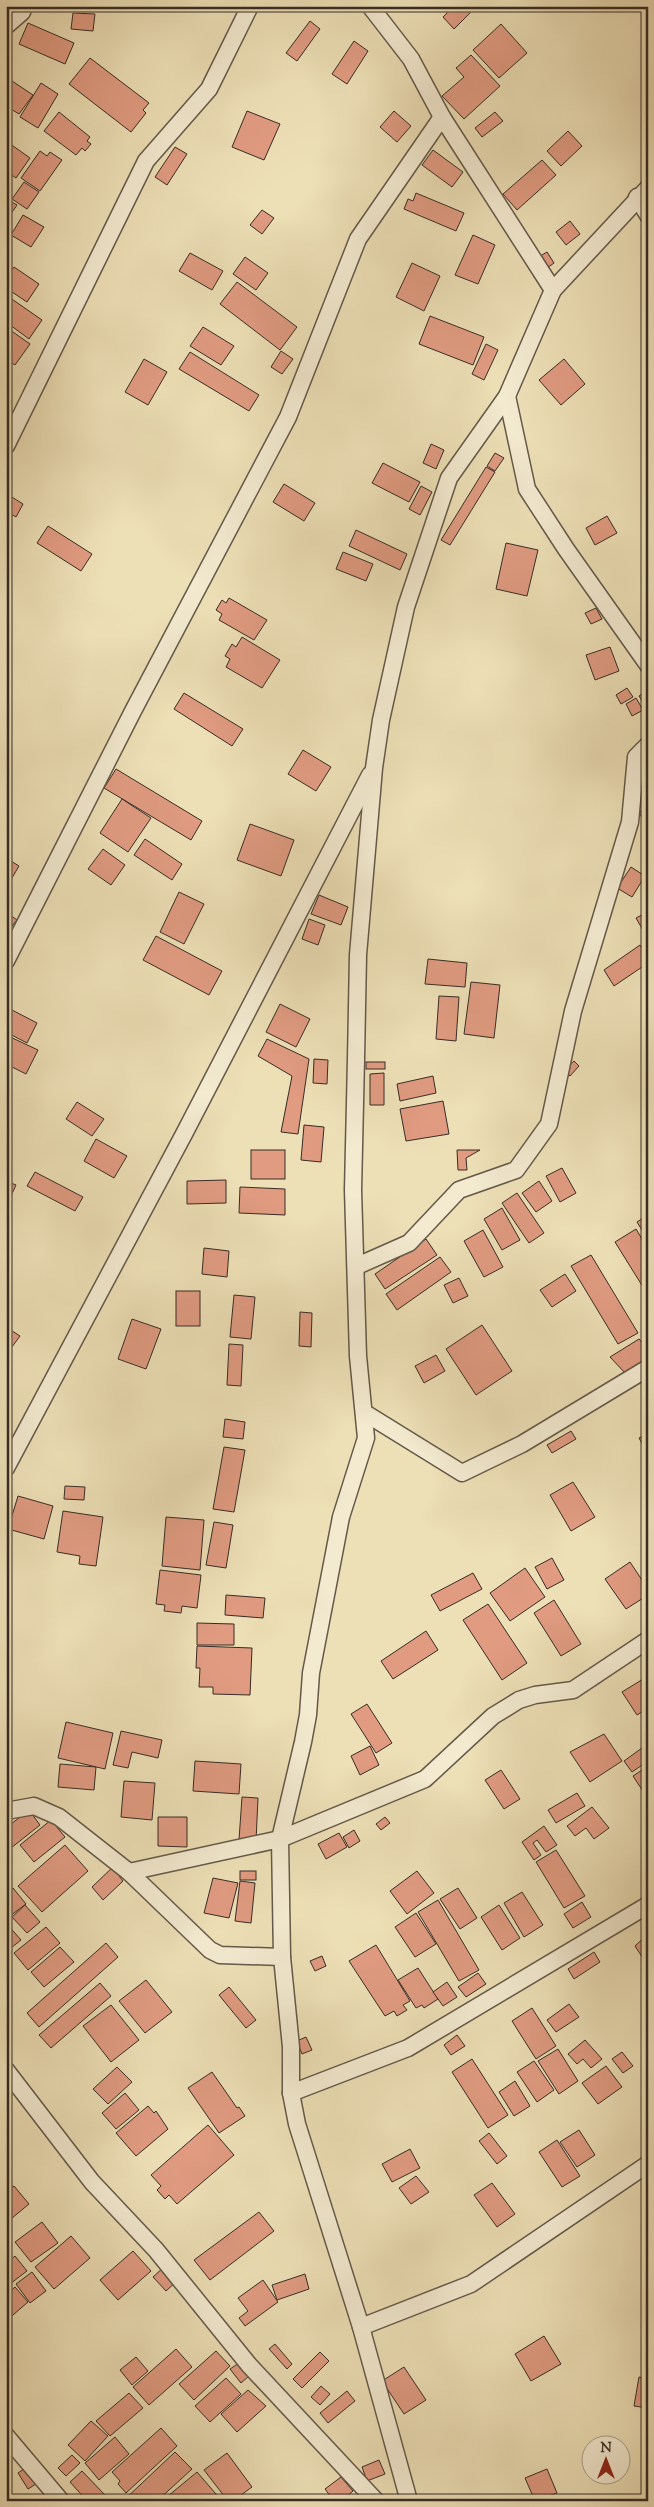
<svg xmlns="http://www.w3.org/2000/svg" width="654" height="2507" font-family="'Sorts Mill Goudy',serif">
<style>
.building{fill:#e09b81;stroke:#372c26}
.lines{fill:none;stroke-linecap:round;stroke-linejoin:round}
.street-casing{stroke:#64594a;stroke-width:19}
.street{stroke:#f3ead0;stroke-width:16}
</style>
<rect width="100%" height="100%" fill="#eddfb6"/>
<filter id="stains"><feTurbulence type="fractalNoise" baseFrequency=".004" numOctaves="4"/><feColorMatrix values="0 0 0 0 .2 0 0 0 0 .09 0 0 0 0 .02 0 0 0 .5 -.17"/></filter>
<radialGradient id="worn" r=".72"><stop offset=".6" stop-color="#630" stop-opacity="0"/><stop offset="1" stop-color="#630" stop-opacity=".3"/></radialGradient>
<g class="building">
<polygon points="454,6 477,6 454,29 443,17"/>
<polygon points="73,13 95,14 93,31 71,29"/>
<polygon points="310,21 320,29 297,61 286,53"/>
<polygon points="28,23 74,43 65,64 19,44"/>
<polygon points="501,24 527,53 499,78 473,50"/>
<polygon points="354,41 368,51 347,84 332,74"/>
<polygon points="471,55 500,86 464,119 442,96 464,77 456,68"/>
<polygon points="90,58 149,103 143,110 146,113 131,132 69,84"/>
<polygon points="6,77 33,95 19,114 6,106"/>
<polygon points="41,83 58,94 38,128 20,117"/>
<polygon points="247,111 280,124 264,160 232,147"/>
<polygon points="394,111 411,126 397,142 380,127"/>
<polygon points="59,112 90,137 87,141 91,144 85,151 82,148 76,155 44,131"/>
<polygon points="495,112 503,121 482,137 475,128"/>
<polygon points="568,131 582,146 561,166 547,151"/>
<polygon points="6,141 30,158 16,178 6,171"/>
<polygon points="175,147 187,154 167,185 155,177"/>
<polygon points="433,150 463,172 452,187 422,165"/>
<polygon points="40,151 47,156 50,152 62,160 40,191 21,178"/>
<polygon points="542,160 556,175 517,210 503,194"/>
<polygon points="24,182 39,192 27,209 12,199"/>
<polygon points="416,193 464,213 456,231 404,209 408,199 413,201"/>
<polygon points="8,200 17,205 8,218 6,203"/>
<polygon points="262,210 274,218 262,234 250,225"/>
<polygon points="23,215 44,227 31,247 11,235"/>
<polygon points="570,221 580,234 566,245 556,232"/>
<polygon points="473,235 495,245 478,284 455,275"/>
<polygon points="547,252 554,263 540,273 532,261"/>
<polygon points="190,253 223,271 212,290 179,271"/>
<polygon points="245,257 268,273 256,290 233,274"/>
<polygon points="412,263 440,276 424,311 396,297"/>
<polygon points="14,267 39,284 27,302 6,288 6,279"/>
<polygon points="237,282 297,327 280,350 220,304"/>
<polygon points="6,295 42,320 29,339 6,322"/>
<polygon points="430,316 484,337 473,365 419,344"/>
<polygon points="6,327 30,344 15,365 6,359"/>
<polygon points="203,327 234,346 221,365 190,346"/>
<polygon points="486,344 498,350 484,380 472,374"/>
<polygon points="281,351 293,359 282,374 271,367"/>
<polygon points="190,352 259,395 249,411 179,369"/>
<polygon points="144,359 167,372 148,405 125,392"/>
<polygon points="564,359 585,384 561,405 539,380"/>
<polygon points="431,444 444,450 436,469 423,463"/>
<polygon points="495,453 504,458 495,471 487,466"/>
<polygon points="383,463 420,482 409,502 372,483"/>
<polygon points="486,467 495,472 450,545 441,540"/>
<polygon points="284,484 315,503 304,521 273,502"/>
<polygon points="421,486 432,492 420,515 409,509"/>
<polygon points="7,494 23,504 16,517 6,511"/>
<polygon points="607,516 617,533 595,545 586,528"/>
<polygon points="48,526 92,554 81,571 37,543"/>
<polygon points="356,530 407,554 400,570 349,546"/>
<polygon points="506,543 538,550 527,596 496,589"/>
<polygon points="343,552 373,564 366,581 336,569"/>
<polygon points="229,598 267,620 254,640 219,620 222,614 216,610 222,600 226,603"/>
<polygon points="596,608 602,619 591,624 585,613"/>
<polygon points="242,637 280,660 262,688 226,667 230,659 225,656 232,644 236,647"/>
<polygon points="610,647 619,671 595,680 586,655"/>
<polygon points="627,688 633,697 621,704 616,695"/>
<polygon points="648,690 648,710 639,696"/>
<polygon points="184,693 243,729 232,746 174,709"/>
<polygon points="636,698 643,710 632,716 626,704"/>
<polygon points="303,750 331,767 316,791 288,774"/>
<polygon points="116,769 202,821 191,840 104,788"/>
<polygon points="122,799 151,818 128,852 100,833"/>
<polygon points="648,806 648,821 646,822 639,813"/>
<polygon points="250,824 294,840 281,876 237,860"/>
<polygon points="145,839 182,864 172,880 134,855"/>
<polygon points="103,849 125,865 111,885 88,869"/>
<polygon points="6,858 19,866 9,883 6,882"/>
<polygon points="631,867 645,876 632,897 617,888"/>
<polygon points="179,892 204,904 184,944 160,932"/>
<polygon points="319,895 348,907 341,925 311,914"/>
<polygon points="6,912 17,920 7,932 6,932"/>
<polygon points="648,912 648,939 636,918"/>
<polygon points="309,919 325,925 318,945 302,939"/>
<polygon points="156,936 222,971 209,995 143,960"/>
<polygon points="640,945 648,955 648,963 614,986 604,970"/>
<polygon points="428,959 467,963 465,987 425,984"/>
<polygon points="471,982 500,985 494,1038 464,1034"/>
<polygon points="439,996 459,997 456,1041 436,1039"/>
<polygon points="280,1004 310,1019 296,1047 266,1032"/>
<polygon points="12,1010 37,1023 27,1043 6,1032 6,1021"/>
<polygon points="6,1035 38,1050 26,1074 6,1064"/>
<polygon points="267,1039 309,1059 298,1134 281,1132 292,1076 258,1056"/>
<polygon points="314,1059 328,1060 327,1084 313,1083"/>
<polygon points="574,1061 579,1066 570,1076 564,1070"/>
<rect x="366" y="1062" width="19" height="7"/>
<polygon points="384,1073 384,1105 370,1105 370,1074"/>
<polygon points="433,1076 436,1093 400,1101 397,1084"/>
<polygon points="443,1101 449,1134 406,1141 400,1109"/>
<polygon points="77,1102 104,1119 92,1136 66,1119"/>
<polygon points="304,1125 324,1127 321,1162 301,1160"/>
<polygon points="96,1139 127,1156 114,1178 84,1161"/>
<rect x="251" y="1150" width="34" height="29"/>
<polygon points="457,1150 480,1150 466,1158 467,1170 458,1170"/>
<polygon points="562,1168 576,1193 560,1202 546,1176"/>
<polygon points="35,1172 83,1197 75,1211 27,1186"/>
<polygon points="226,1180 226,1203 187,1204 187,1181"/>
<polygon points="6,1181 16,1185 10,1198 6,1196"/>
<polygon points="539,1181 552,1201 536,1212 522,1193"/>
<polygon points="240,1187 285,1189 285,1215 239,1213"/>
<polygon points="517,1193 544,1233 529,1243 502,1203"/>
<polygon points="502,1208 520,1240 502,1250 484,1219"/>
<polygon points="648,1215 648,1240 637,1222"/>
<polygon points="636,1229 648,1249 648,1295 615,1242"/>
<polygon points="483,1230 503,1267 484,1277 464,1241"/>
<polygon points="426,1239 437,1255 385,1289 375,1274"/>
<polygon points="204,1248 229,1251 227,1277 202,1274"/>
<polygon points="591,1255 638,1333 618,1344 571,1266"/>
<polygon points="440,1257 451,1272 397,1310 386,1294"/>
<polygon points="565,1274 576,1291 552,1307 540,1290"/>
<polygon points="459,1278 468,1296 453,1303 444,1285"/>
<rect x="176" y="1291" width="24" height="35"/>
<polygon points="234,1295 255,1297 251,1339 230,1337"/>
<polygon points="300,1312 312,1313 311,1347 299,1346"/>
<polygon points="132,1319 161,1329 146,1369 118,1359"/>
<polygon points="482,1325 512,1371 476,1395 446,1349"/>
<polygon points="6,1327 20,1336 6,1355"/>
<polygon points="639,1339 648,1349 648,1358 626,1374 610,1357"/>
<polygon points="229,1344 243,1345 241,1386 227,1385"/>
<polygon points="436,1355 445,1371 424,1383 415,1366"/>
<polygon points="225,1419 245,1422 243,1439 223,1437"/>
<polygon points="571,1431 576,1439 552,1453 547,1445"/>
<polygon points="648,1434 648,1454 639,1438"/>
<polygon points="224,1447 245,1450 234,1512 213,1509"/>
<polygon points="573,1482 595,1517 571,1531 550,1495"/>
<polygon points="65,1486 85,1487 84,1500 64,1499"/>
<polygon points="18,1496 53,1506 44,1539 8,1529"/>
<polygon points="63,1511 103,1517 96,1566 79,1564 80,1556 57,1552"/>
<polygon points="166,1517 204,1520 200,1570 162,1566"/>
<polygon points="214,1522 233,1525 226,1568 206,1565"/>
<polygon points="552,1558 564,1580 547,1589 535,1567"/>
<polygon points="630,1562 648,1589 648,1595 626,1609 605,1579"/>
<polygon points="525,1568 545,1597 510,1621 490,1593"/>
<polygon points="160,1570 201,1575 197,1608 182,1606 181,1613 164,1611 165,1605 156,1604"/>
<polygon points="473,1573 482,1589 440,1611 431,1595"/>
<polygon points="226,1595 265,1598 263,1618 225,1615"/>
<polygon points="554,1600 581,1644 561,1656 534,1613"/>
<polygon points="488,1604 527,1663 502,1680 463,1620"/>
<polygon points="197,1623 234,1624 234,1645 197,1645"/>
<polygon points="426,1631 438,1650 393,1679 381,1661"/>
<polygon points="197,1646 252,1648 250,1695 213,1694 213,1687 199,1687 200,1668 196,1668"/>
<polygon points="648,1676 648,1708 637,1715 622,1692"/>
<polygon points="367,1704 392,1743 376,1753 351,1714"/>
<polygon points="66,1722 113,1733 105,1769 58,1758"/>
<polygon points="121,1731 162,1740 158,1758 132,1752 128,1768 113,1765"/>
<polygon points="604,1734 622,1761 590,1782 570,1752"/>
<polygon points="370,1746 379,1765 360,1775 351,1756"/>
<polygon points="642,1748 648,1756 648,1761 632,1772 624,1761"/>
<polygon points="195,1761 241,1764 239,1794 193,1791"/>
<polygon points="60,1764 96,1767 94,1790 58,1787"/>
<polygon points="648,1766 648,1799 633,1776"/>
<polygon points="501,1770 520,1799 504,1809 485,1780"/>
<polygon points="124,1781 155,1783 152,1820 121,1817"/>
<polygon points="577,1793 585,1806 556,1823 548,1810"/>
<polygon points="242,1797 258,1798 256,1841 239,1840"/>
<polygon points="592,1807 609,1828 594,1839 586,1828 575,1836 567,1826"/>
<polygon points="29,1810 40,1825 6,1852 6,1828"/>
<polygon points="158,1817 187,1817 187,1847 158,1846"/>
<polygon points="385,1817 390,1823 381,1830 376,1824"/>
<polygon points="51,1820 65,1837 34,1862 20,1845"/>
<polygon points="544,1826 557,1845 546,1852 537,1840 533,1843 541,1855 534,1860 522,1842"/>
<polygon points="354,1830 360,1841 349,1848 343,1837"/>
<polygon points="339,1833 347,1847 326,1859 318,1844"/>
<polygon points="65,1845 88,1871 42,1912 18,1886"/>
<polygon points="556,1850 585,1896 564,1908 536,1862"/>
<polygon points="115,1865 123,1873 119,1876 123,1881 103,1900 92,1887"/>
<rect x="240" y="1871" width="16" height="9"/>
<polygon points="417,1871 434,1893 407,1914 390,1891"/>
<polygon points="213,1878 238,1883 229,1918 204,1913"/>
<polygon points="240,1881 255,1883 251,1923 235,1921"/>
<polygon points="13,1888 26,1904 6,1919 6,1893"/>
<polygon points="458,1888 477,1918 460,1929 440,1899"/>
<polygon points="522,1892 543,1925 524,1937 504,1903"/>
<polygon points="438,1900 479,1970 459,1981 418,1912"/>
<polygon points="582,1902 591,1917 573,1928 564,1914"/>
<polygon points="25,1905 40,1922 27,1933 12,1917"/>
<polygon points="499,1905 520,1938 502,1950 481,1917"/>
<polygon points="416,1913 436,1944 415,1957 395,1927"/>
<polygon points="7,1924 21,1940 6,1952 6,1925"/>
<polygon points="46,1927 60,1943 28,1970 14,1953"/>
<polygon points="648,1934 648,1966 635,1946"/>
<polygon points="106,1943 118,1957 39,2027 27,2013"/>
<polygon points="376,1945 410,2001 403,2005 407,2010 397,2016 394,2011 385,2016 349,1961"/>
<polygon points="60,1947 74,1962 44,1987 31,1972"/>
<polygon points="594,1952 600,1962 574,1979 568,1969"/>
<polygon points="322,1956 326,1966 315,1971 310,1961"/>
<polygon points="418,1968 438,1999 424,2008 422,2005 416,2008 398,1980"/>
<polygon points="478,1973 486,1984 466,1997 458,1987"/>
<polygon points="146,1980 172,2012 145,2033 119,2001"/>
<polygon points="447,1982 457,1997 443,2006 433,1992"/>
<polygon points="100,1983 111,1996 51,2048 39,2035"/>
<polygon points="229,1987 256,2020 246,2028 219,1995"/>
<polygon points="569,2004 579,2017 556,2032 547,2020"/>
<polygon points="111,2005 139,2040 111,2062 83,2026"/>
<polygon points="532,2008 556,2046 536,2059 512,2021"/>
<polygon points="457,2035 465,2046 451,2055 444,2045"/>
<polygon points="306,2037 312,2050 302,2054 297,2041"/>
<polygon points="585,2040 602,2059 591,2068 583,2059 577,2064 568,2054"/>
<polygon points="558,2049 578,2081 559,2094 538,2061"/>
<polygon points="622,2052 633,2066 623,2073 612,2059"/>
<polygon points="472,2059 508,2115 488,2128 452,2072"/>
<polygon points="534,2061 554,2090 537,2102 517,2072"/>
<polygon points="606,2066 622,2087 598,2104 582,2083"/>
<polygon points="117,2067 132,2082 108,2104 93,2089"/>
<polygon points="212,2072 237,2108 239,2107 245,2116 219,2133 188,2088"/>
<polygon points="515,2081 530,2106 514,2116 499,2092"/>
<polygon points="125,2093 139,2110 116,2129 102,2113"/>
<polygon points="148,2106 154,2113 156,2111 168,2129 136,2156 116,2133"/>
<polygon points="208,2125 234,2155 177,2204 169,2195 165,2199 157,2190 161,2186 151,2175"/>
<polygon points="579,2130 595,2155 577,2167 560,2142"/>
<polygon points="489,2133 507,2156 497,2164 479,2141"/>
<polygon points="557,2140 580,2176 562,2187 539,2152"/>
<polygon points="410,2149 420,2168 392,2182 382,2164"/>
<polygon points="416,2176 429,2192 411,2204 399,2188"/>
<polygon points="492,2183 515,2214 497,2227 474,2195"/>
<polygon points="14,2186 29,2204 6,2223 6,2193"/>
<polygon points="259,2212 274,2231 210,2280 194,2260"/>
<polygon points="42,2222 58,2243 31,2262 15,2242"/>
<polygon points="71,2236 90,2258 54,2289 35,2267"/>
<polygon points="133,2251 151,2271 118,2300 100,2280"/>
<polygon points="15,2256 27,2271 6,2287 6,2264"/>
<polygon points="164,2267 177,2281 166,2291 153,2277"/>
<polygon points="32,2272 46,2291 30,2303 16,2284"/>
<polygon points="305,2274 309,2289 277,2300 272,2285"/>
<polygon points="263,2280 278,2302 245,2326 239,2318 248,2311 238,2298"/>
<polygon points="15,2287 28,2302 6,2321 6,2295"/>
<polygon points="544,2336 561,2364 531,2381 515,2354"/>
<polygon points="275,2344 292,2364 287,2369 269,2349"/>
<polygon points="176,2349 192,2367 149,2405 133,2387"/>
<polygon points="216,2351 230,2366 194,2400 179,2384"/>
<polygon points="320,2352 329,2361 302,2388 293,2379"/>
<polygon points="136,2357 148,2371 132,2385 120,2370"/>
<polygon points="239,2363 249,2376 241,2383 230,2369"/>
<polygon points="404,2367 426,2400 404,2414 382,2381"/>
<polygon points="639,2377 648,2379 648,2408 634,2406"/>
<polygon points="226,2378 241,2394 210,2422 195,2406"/>
<polygon points="321,2386 330,2394 320,2405 311,2397"/>
<polygon points="248,2390 266,2406 237,2432 221,2414"/>
<polygon points="347,2391 355,2401 328,2423 320,2413"/>
<polygon points="129,2393 143,2408 110,2436 96,2421"/>
<polygon points="91,2421 108,2436 85,2461 68,2445"/>
<polygon points="161,2428 177,2446 126,2493 118,2484 120,2481 112,2472"/>
<polygon points="115,2437 129,2454 99,2480 85,2463"/>
<polygon points="175,2452 192,2469 157,2501 123,2501"/>
<polygon points="227,2453 252,2487 233,2501 228,2501 204,2470"/>
<polygon points="72,2455 80,2463 66,2476 58,2468"/>
<polygon points="379,2460 385,2474 367,2481 362,2467"/>
<polygon points="28,2466 39,2482 28,2489 18,2473"/>
<polygon points="547,2469 557,2493 535,2501 525,2478"/>
<polygon points="82,2471 105,2495 99,2501 87,2501 70,2482"/>
<polygon points="197,2472 222,2501 162,2501"/>
<polygon points="341,2477 353,2491 341,2501 334,2501 325,2489"/>
</g>
<g class="lines">
<defs>
<g id="street">
<polyline points="370,6 411,59 442,117 553,290"/>
<polyline points="6,26 22,12 24,6"/>
<polyline points="637,197 648,215"/>
<polyline points="507,396 527,489 566,549 648,665"/>
<polyline points="6,446 146,161 209,89 250,6"/>
<polyline points="6,961 133,711 288,417 358,239 442,117"/>
<polyline points="357,1266 409,1243 459,1190 516,1170 549,1124 573,1011 630,822 636,757 648,745"/>
<polyline points="365,1413 462,1473 522,1444 648,1368"/>
<polyline points="6,1468 184,1134 370,775"/>
<polyline points="6,1811 34,1806 59,1817 129,1872 210,1950 220,1955 282,1957"/>
<polyline points="129,1872 280,1839 425,1779 493,1716 519,1700 535,1695 573,1690 648,1640"/>
<polyline points="6,2070 92,2182 156,2250 249,2365 376,2501"/>
<polyline points="291,2093 408,2048 648,1905"/>
<polyline points="361,2327 471,2284 648,2164"/>
<polyline points="6,2436 61,2501"/>
<polyline points="409,2501 361,2327 297,2124 291,2093 291,2047 282,1957 280,1839 303,1742 308,1715 311,1673 341,1517 366,1438 358,1356 353,1190 356,1059 358,955 374,768 381,720 406,607 449,478 507,396 553,290 648,188"/>
</g>
</defs>
<use href="#street" class="street-casing"/>
<use href="#street" class="street"/>
</g>
<rect width="654" height="2507" fill="none" stroke="#eddfb6" stroke-width="25"/>
<rect x="8" y="8" width="639" height="2492" fill="none" stroke="#372c26" stroke-width="2.5"/>
<rect x="12" y="12" width="629" height="2482" fill="none" stroke="#372c26"/>
<g transform="translate(606 2460)"><circle r="24" fill="#f3ead0" stroke="#a89e8c"/>
<path d="M0-4L9 19L0 12L-9 19Z" fill="#8f2418"/>
<text y="-8" font-size="14" font-weight="bold" text-anchor="middle" fill="#372c26">N</text>
</g>
<rect width="100%" height="100%" filter="url(#stains)"/>
<rect width="100%" height="100%" fill="url(#worn)"/>
</svg>
